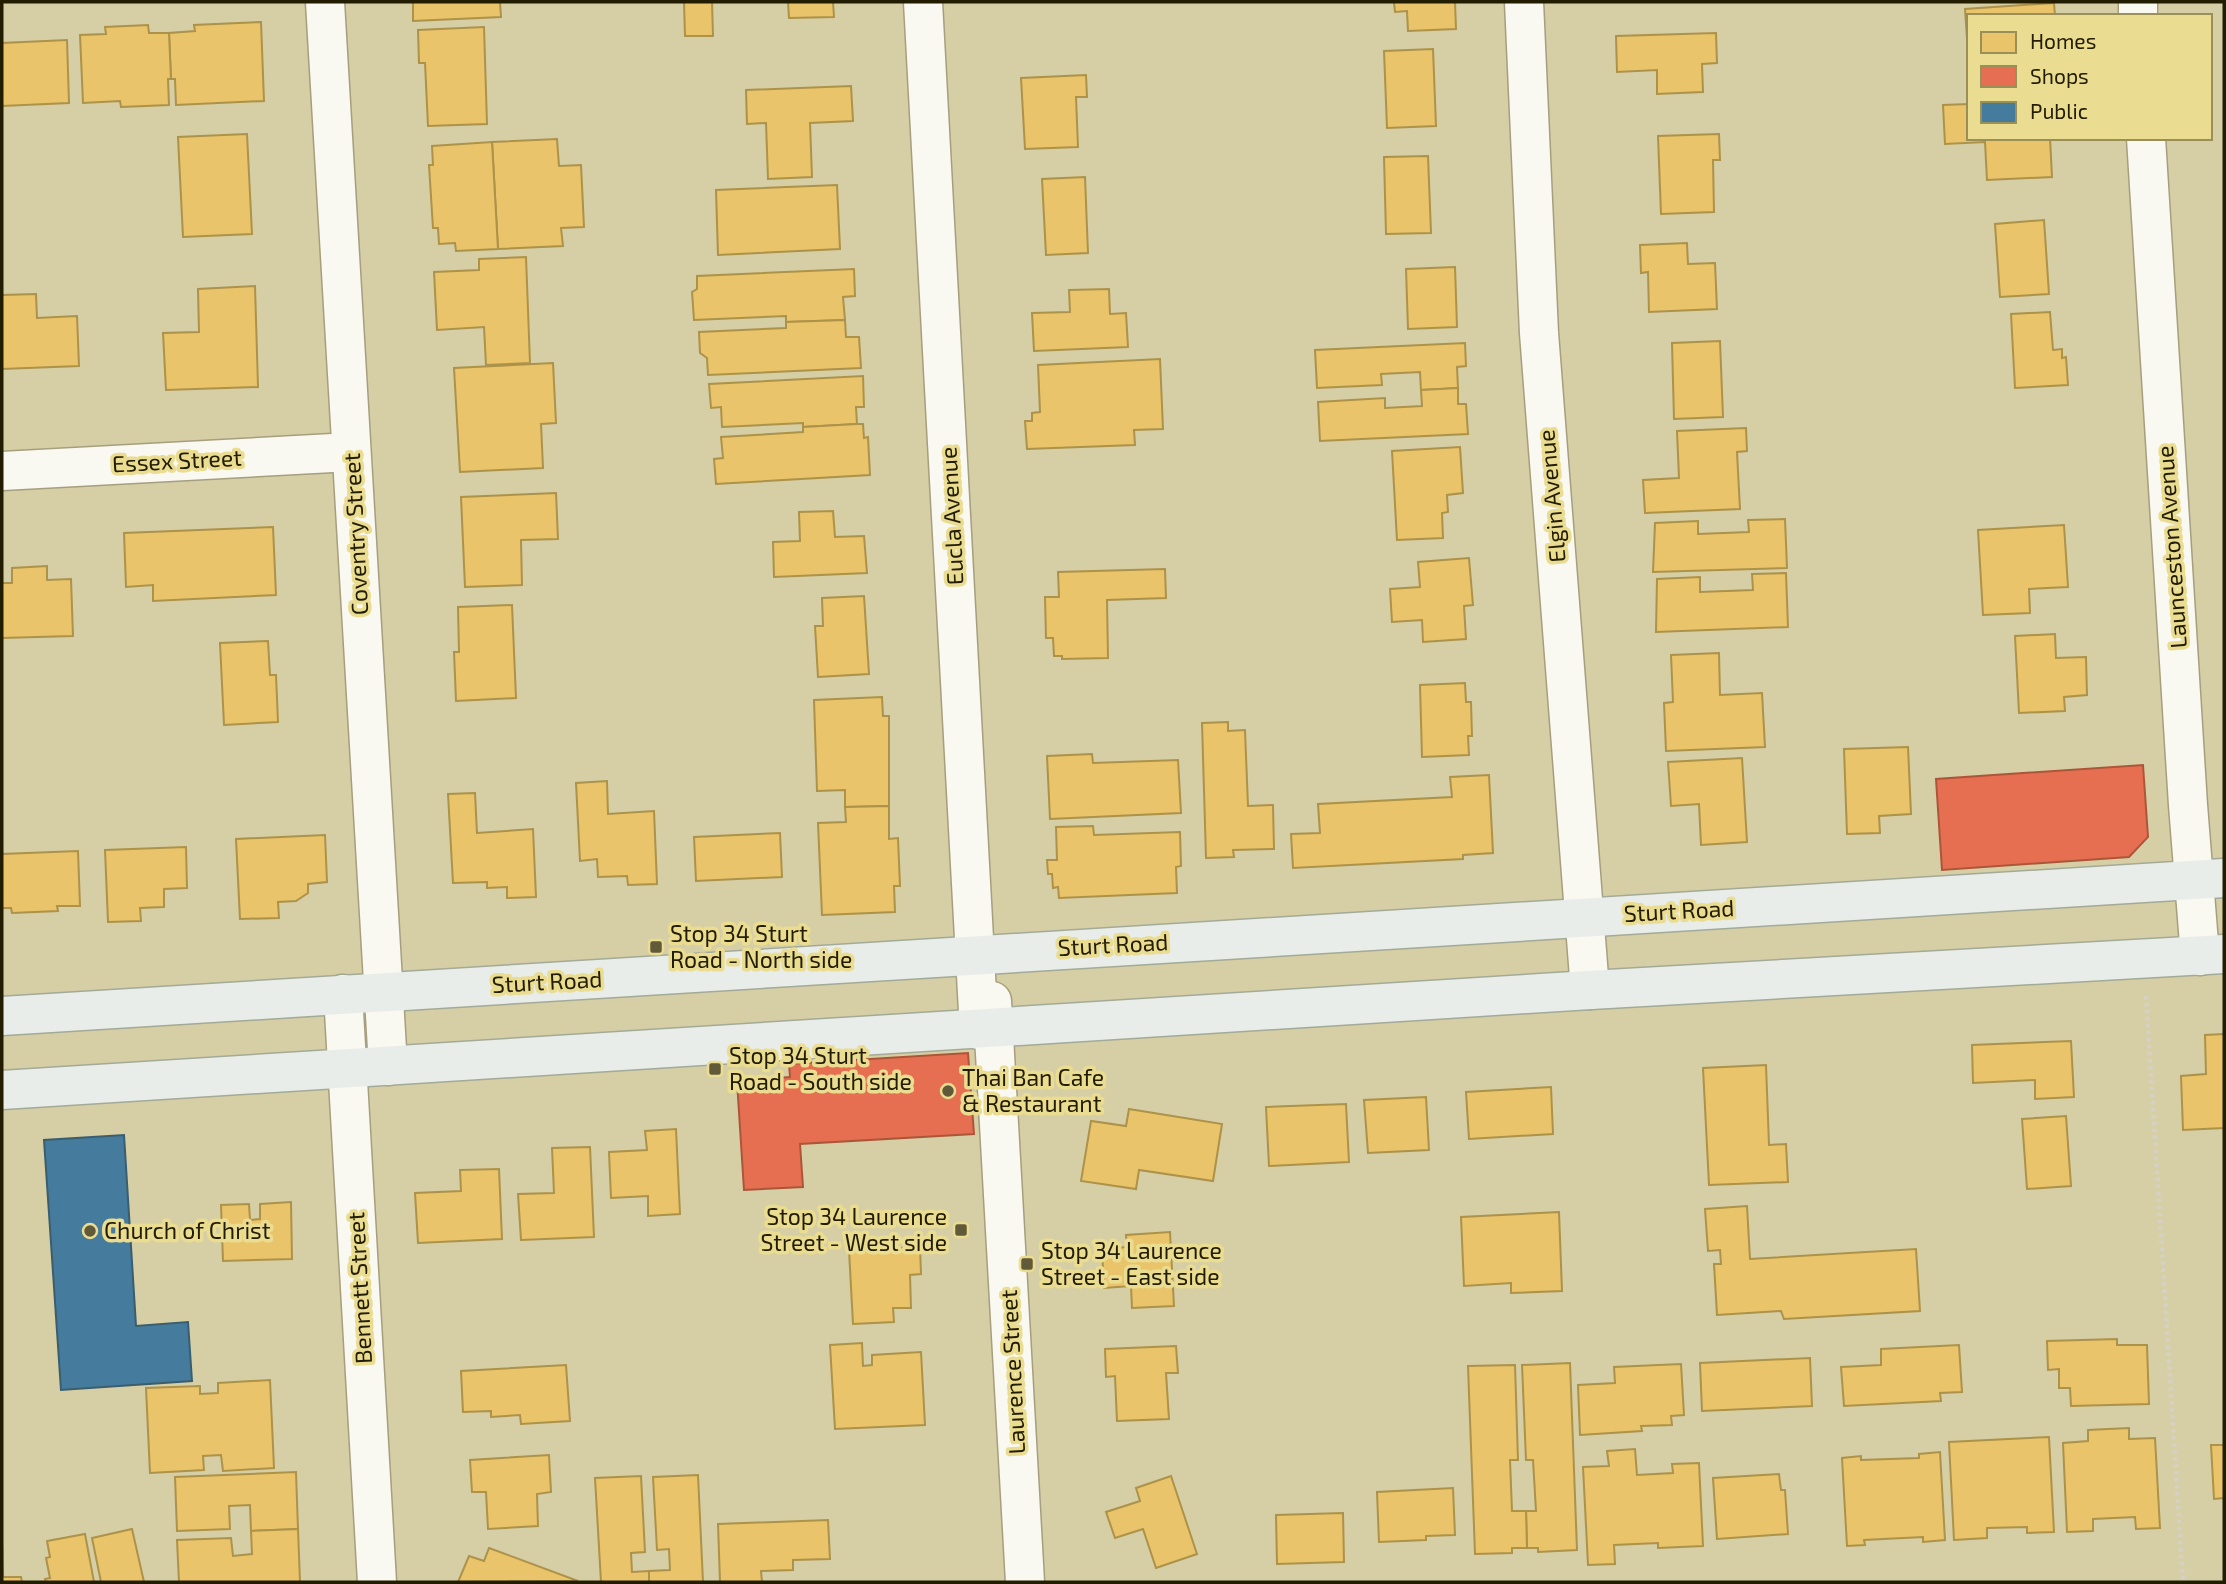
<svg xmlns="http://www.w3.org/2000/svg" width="2226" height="1584" font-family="'Exo 2',sans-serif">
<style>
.homes{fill:#e9c46a;stroke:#ad924a;stroke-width:2}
.shops{fill:#e76f51;stroke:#ac5639;stroke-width:2}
.public{fill:#457b9d;stroke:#3a5e6e;stroke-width:2}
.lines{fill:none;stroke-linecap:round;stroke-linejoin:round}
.minor-casing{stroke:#a59f7e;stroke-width:41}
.major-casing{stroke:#a3aa98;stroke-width:41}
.path{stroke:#d5d2c4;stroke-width:4.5;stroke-dasharray:3.5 3.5;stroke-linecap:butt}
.minor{stroke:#f9f8f1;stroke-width:38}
.major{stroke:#e9ede9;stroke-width:38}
.poi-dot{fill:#615a39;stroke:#eadc90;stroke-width:2.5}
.labels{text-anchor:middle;stroke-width:7;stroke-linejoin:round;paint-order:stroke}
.street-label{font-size:23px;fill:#221c00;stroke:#eadc90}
.poi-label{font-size:23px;fill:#221c00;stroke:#eadc90;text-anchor:start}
</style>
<rect width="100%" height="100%" fill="#d6cea4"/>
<g class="homes">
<polygon points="413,2 500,2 501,17 413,21"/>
<polygon points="684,2 712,2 713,36 685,36"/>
<polygon points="788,2 833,2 834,17 789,18"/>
<polygon points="1394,2 1455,2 1456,29 1408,31 1407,11 1395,12"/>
<polygon points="2054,3 2055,16 1969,16 1969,69 1965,9"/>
<polygon points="261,22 264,101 176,105 175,79 171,79 169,33 195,31 194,25"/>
<polygon points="148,25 149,33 169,33 171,79 168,79 169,105 121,107 120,101 83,103 80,35 106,34 105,27"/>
<polygon points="484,27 487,124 428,126 425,63 419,63 418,30"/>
<polygon points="1716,33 1717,63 1702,64 1703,92 1657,94 1657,70 1617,72 1616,36"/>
<polygon points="67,40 69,103 2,106 2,43"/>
<polygon points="1433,49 1436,126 1387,128 1384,51"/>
<polygon points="1086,75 1087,97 1076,97 1078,147 1025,149 1021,78"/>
<polygon points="851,86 853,121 810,123 812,177 768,179 766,123 747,124 746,90"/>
<polygon points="1969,104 1969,138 2050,138 2052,177 1987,180 1985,142 1945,144 1943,105"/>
<polygon points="247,134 252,234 183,237 178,137"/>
<polygon points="1719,134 1720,160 1713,160 1714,212 1661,214 1658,136"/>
<polygon points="557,139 559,166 581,165 584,227 561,228 563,246 498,249 492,142"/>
<polygon points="492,142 498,249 456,251 455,243 439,244 438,228 433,228 429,165 433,165 432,146"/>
<polygon points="1428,156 1431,233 1386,234 1384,157"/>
<polygon points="1085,177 1088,253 1046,255 1042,179"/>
<polygon points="837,185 840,249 718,255 716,190"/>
<polygon points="2044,220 2049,294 2000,297 1995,224"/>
<polygon points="1687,243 1688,264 1715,263 1717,309 1649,312 1648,272 1641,273 1640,245"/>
<polygon points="526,257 530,363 486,365 484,327 437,330 434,272 479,270 479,259"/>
<polygon points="1455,267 1457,327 1408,329 1406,269"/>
<polygon points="854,269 855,296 843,297 845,320 786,322 786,316 694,320 692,292 697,289 697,276"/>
<polygon points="255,286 258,387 166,390 163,333 199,332 198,289"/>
<polygon points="1109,289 1110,314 1126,313 1128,347 1034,351 1032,313 1070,312 1069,290"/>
<polygon points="36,294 37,318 77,316 79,366 2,369 2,295"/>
<polygon points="2050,312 2053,350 2062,349 2062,358 2066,357 2068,385 2015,388 2011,314"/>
<polygon points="845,320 846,337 859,337 861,368 708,375 707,358 700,353 699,332 786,328 786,322"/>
<polygon points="1720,341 1723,417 1674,419 1672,343"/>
<polygon points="1465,343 1466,366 1457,367 1458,388 1421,390 1420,372 1381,374 1382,385 1317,388 1315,350"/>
<polygon points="1160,359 1163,429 1134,430 1135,445 1027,449 1025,421 1032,421 1032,413 1040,412 1038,365"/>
<polygon points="553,363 556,423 541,424 543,468 460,472 454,368"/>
<polygon points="863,376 864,407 856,407 857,424 803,427 803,423 722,427 721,407 711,408 709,384"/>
<polygon points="1458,388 1458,404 1466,404 1468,434 1320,441 1318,402 1385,398 1385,408 1422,406 1421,390"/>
<polygon points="857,424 863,424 864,438 868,437 870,475 716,484 714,459 723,458 721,437 803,432 803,427"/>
<polygon points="1746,428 1747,451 1737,452 1740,509 1645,513 1643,480 1679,478 1677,431"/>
<polygon points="1460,447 1463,493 1447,495 1448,512 1442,513 1443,538 1397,540 1392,451"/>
<polygon points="556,493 558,539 521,540 522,585 465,587 461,497"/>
<polygon points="833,511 835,537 864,536 867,573 774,577 773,542 800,541 799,512"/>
<polygon points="1785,519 1787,568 1653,572 1655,523 1698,521 1698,534 1749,532 1748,520"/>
<polygon points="2064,525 2068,587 2029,589 2030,613 1983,615 1978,530"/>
<polygon points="273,527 276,595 153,601 153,585 126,587 124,533"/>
<polygon points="1469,558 1473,605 1464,606 1466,639 1423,642 1422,620 1392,622 1390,589 1420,587 1418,562"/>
<polygon points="47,566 47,580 71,579 73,636 2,638 2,583 12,583 12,568"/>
<polygon points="1165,569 1166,598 1107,600 1108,658 1062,659 1062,656 1054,656 1053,638 1046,638 1045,597 1059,597 1058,572"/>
<polygon points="1786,573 1788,627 1656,632 1657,579 1700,577 1700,592 1753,590 1752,574"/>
<polygon points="864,596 869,674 818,677 815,626 823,626 822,598"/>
<polygon points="512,605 516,698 456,701 454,652 459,652 458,607"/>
<polygon points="2055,634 2056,658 2086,657 2087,695 2064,697 2065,711 2019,713 2015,636"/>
<polygon points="268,641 270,675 276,675 278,722 224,725 220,643"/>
<polygon points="1719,653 1720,695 1762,693 1765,747 1666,751 1664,703 1673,702 1671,655"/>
<polygon points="1465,683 1466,702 1471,702 1472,736 1468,736 1469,755 1422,757 1420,685"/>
<polygon points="882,697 883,716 889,716 889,806 845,807 845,790 817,791 814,700"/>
<polygon points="1228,722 1228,731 1245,730 1248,806 1273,805 1274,849 1233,850 1234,857 1206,858 1202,723"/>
<polygon points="1908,747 1911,814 1879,816 1880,833 1847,834 1844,749"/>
<polygon points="1092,754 1093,763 1178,760 1181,813 1050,819 1047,756"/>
<polygon points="1742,758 1747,842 1701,845 1699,804 1671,806 1668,762"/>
<polygon points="1489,775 1493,853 1463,855 1463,859 1293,868 1291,834 1320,833 1318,804 1452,797 1450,777"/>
<polygon points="607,781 608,814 654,811 657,884 628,885 627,876 598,877 597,859 580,861 576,783"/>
<polygon points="475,793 477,833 533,829 536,897 507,898 507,887 487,888 487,882 453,883 448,794"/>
<polygon points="889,806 889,839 898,838 900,886 894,886 895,912 822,915 818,823 846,822 845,807"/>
<polygon points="1093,826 1094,835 1180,832 1181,866 1176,867 1177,893 1059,898 1058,887 1053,888 1052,874 1048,874 1047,860 1057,860 1056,827"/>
<polygon points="780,833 782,877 696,881 694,837"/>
<polygon points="325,835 327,882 308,884 308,893 296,901 278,902 279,918 240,919 236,839"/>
<polygon points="186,847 187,888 164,889 164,907 140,908 141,921 108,922 105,850"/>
<polygon points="78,851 80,906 57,906 58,911 12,913 11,908 2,908 2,854"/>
<polygon points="2224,1034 2224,1128 2183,1130 2181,1076 2206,1074 2205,1035"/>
<polygon points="2071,1041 2074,1097 2035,1099 2035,1080 1973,1083 1972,1045"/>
<polygon points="1766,1065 1769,1145 1786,1144 1788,1182 1709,1185 1703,1068"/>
<polygon points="1551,1087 1553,1134 1469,1139 1466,1092"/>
<polygon points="1426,1097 1429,1150 1368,1153 1364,1100"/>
<polygon points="1346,1104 1349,1162 1269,1166 1266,1107"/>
<polygon points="1129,1109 1222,1124 1213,1181 1139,1170 1136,1189 1081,1181 1091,1121 1126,1126"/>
<polygon points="2066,1116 2071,1186 2027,1189 2022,1119"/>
<polygon points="676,1129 680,1214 648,1216 648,1196 611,1198 609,1152 647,1150 645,1131"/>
<polygon points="590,1147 594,1237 521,1240 518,1194 554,1193 552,1148"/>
<polygon points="499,1169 502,1239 418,1243 415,1193 461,1191 460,1170"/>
<polygon points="291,1202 292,1259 223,1261 221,1205 249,1204 250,1220 260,1219 260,1204"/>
<polygon points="1747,1206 1750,1259 1916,1249 1920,1311 1784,1319 1781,1311 1717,1315 1714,1264 1721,1264 1720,1250 1708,1251 1705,1209"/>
<polygon points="1559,1212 1562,1291 1511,1293 1511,1283 1464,1286 1461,1217"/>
<polygon points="1170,1232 1174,1306 1132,1308 1131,1286 1104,1288 1102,1249 1127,1247 1126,1235"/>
<polygon points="920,1247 921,1274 910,1275 911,1308 893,1308 894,1322 853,1324 849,1250"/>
<polygon points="2117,1339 2117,1345 2147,1345 2149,1404 2071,1406 2070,1388 2059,1388 2059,1369 2048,1370 2047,1341"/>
<polygon points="862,1343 863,1366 872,1365 872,1355 921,1352 925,1425 835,1429 830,1345"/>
<polygon points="1959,1345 1962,1392 1940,1393 1941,1401 1844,1406 1841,1367 1881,1365 1881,1349"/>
<polygon points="1176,1346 1178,1373 1166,1373 1169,1419 1117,1421 1115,1376 1106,1377 1105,1349"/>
<polygon points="1810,1358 1812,1406 1702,1411 1700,1363"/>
<polygon points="1570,1363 1577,1550 1538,1552 1538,1548 1527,1548 1526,1511 1536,1511 1533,1460 1526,1460 1522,1365"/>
<polygon points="1681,1364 1684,1415 1671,1416 1672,1425 1641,1426 1642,1431 1580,1435 1578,1385 1615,1383 1614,1367"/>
<polygon points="566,1365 570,1421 521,1424 520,1415 491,1417 491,1411 463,1412 461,1371"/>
<polygon points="1515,1365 1518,1460 1510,1460 1512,1511 1526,1511 1527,1548 1512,1548 1512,1553 1475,1554 1468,1366"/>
<polygon points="270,1380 274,1468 223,1471 221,1455 203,1456 204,1470 150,1473 146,1388 200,1386 200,1394 218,1393 218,1383"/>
<polygon points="2129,1428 2129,1439 2155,1438 2160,1528 2136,1529 2135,1517 2093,1519 2093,1531 2067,1532 2063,1443 2088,1441 2088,1430"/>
<polygon points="2049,1437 2054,1532 2027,1533 2027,1527 1987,1528 1987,1538 1954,1540 1949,1442"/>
<polygon points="2211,1445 2224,1445 2224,1498 2214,1499"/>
<polygon points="1635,1449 1637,1475 1673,1473 1672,1464 1699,1463 1703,1546 1658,1548 1658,1543 1614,1545 1615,1564 1588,1565 1583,1467 1609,1466 1607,1451"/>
<polygon points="1940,1452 1945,1540 1923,1542 1923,1537 1864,1540 1865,1545 1847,1546 1842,1458 1861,1456 1861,1460 1919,1458 1919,1454"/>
<polygon points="549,1455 551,1492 537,1494 538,1526 488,1529 486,1492 472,1492 470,1460"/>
<polygon points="296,1472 298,1529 251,1531 250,1505 229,1506 230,1529 177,1531 175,1477"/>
<polygon points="1779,1474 1781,1490 1785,1490 1788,1534 1717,1539 1713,1478"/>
<polygon points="698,1475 703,1582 649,1582 649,1571 670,1570 669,1549 657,1550 653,1477"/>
<polygon points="641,1476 645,1552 631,1553 632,1572 649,1571 649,1582 601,1582 595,1478"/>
<polygon points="1171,1476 1197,1554 1156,1568 1143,1529 1115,1538 1106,1512 1140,1501 1136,1488"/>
<polygon points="1453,1488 1455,1535 1426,1536 1426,1540 1379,1542 1377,1492"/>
<polygon points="1343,1513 1344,1562 1277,1564 1276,1515"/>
<polygon points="828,1520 830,1559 793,1560 793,1570 761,1571 762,1582 720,1582 718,1524"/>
<polygon points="132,1529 144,1582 101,1582 92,1538"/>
<polygon points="298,1529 300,1582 179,1582 177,1540 231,1538 233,1556 252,1554 251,1531"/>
<polygon points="85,1534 94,1582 46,1582 45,1579 50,1578 46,1558 50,1557 47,1541"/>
<polygon points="2,1542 3,1577 21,1577 22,1582 2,1582"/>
<polygon points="489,1548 578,1581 458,1582 469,1556 484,1561"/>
</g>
<g class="shops">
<polygon points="2143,765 2148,837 2129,857 1942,870 1936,779"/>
<polygon points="968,1053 974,1134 800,1144 803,1187 744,1190 737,1081 790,1077 789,1064"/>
</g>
<polygon class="public" points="124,1135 136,1326 188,1322 192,1381 61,1390 44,1140"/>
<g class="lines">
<defs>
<g id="minor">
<polyline points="325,2 388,1066"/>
<polyline points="923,2 979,1030"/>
<polyline points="1524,2 1539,333 1590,990"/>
<polyline points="2138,2 2138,16"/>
<polyline points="2146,138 2188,805 2200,956"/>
<polyline points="2,471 351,452"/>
<polyline points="343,994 377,1582"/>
<polyline points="992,1001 1025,1582"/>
</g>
<g id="major">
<polyline points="2,1016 2224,878"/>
<polyline points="2,1090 1590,990 2224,954"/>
</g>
</defs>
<use href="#minor" class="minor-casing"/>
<use href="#major" class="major-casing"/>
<polyline class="path" points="2146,996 2183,1582"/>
<use href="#minor" class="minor"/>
<use href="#major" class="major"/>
</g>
<g class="poi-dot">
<rect x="649" y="940" width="14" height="14" rx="3.5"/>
<rect x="708" y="1062" width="14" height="14" rx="3.5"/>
<circle cx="948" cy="1091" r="7"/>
<rect x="954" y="1223" width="14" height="14" rx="3.5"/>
<circle cx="90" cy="1231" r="7"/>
<rect x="1020" y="1257" width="14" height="14" rx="3.5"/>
</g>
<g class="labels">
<g class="street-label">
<text transform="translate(177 461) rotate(-3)" y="8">Essex Street</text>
<text transform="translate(1552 496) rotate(-95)" y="8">Elgin Avenue</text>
<text transform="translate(952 516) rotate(-93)" y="8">Eucla Avenue</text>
<text transform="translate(356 534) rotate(-93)" y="8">Coventry Street</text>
<text transform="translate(2172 547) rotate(-94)" y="8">Launceston Avenue</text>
<text transform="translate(1679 911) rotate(-3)" y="8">Sturt Road</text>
<text transform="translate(1113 945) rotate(-3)" y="8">Sturt Road</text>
<text transform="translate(547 982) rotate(-3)" y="8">Sturt Road</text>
<text transform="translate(360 1288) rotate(-93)" y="8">Bennett Street</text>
<text transform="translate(1013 1372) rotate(-93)" y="8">Laurence Street</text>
</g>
<g class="poi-label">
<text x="670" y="942">Stop 34 Sturt<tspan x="670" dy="26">Road - North side</tspan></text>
<text x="729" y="1064">Stop 34 Sturt<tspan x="729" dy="26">Road - South side</tspan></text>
<text x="962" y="1086">Thai Ban Cafe<tspan x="962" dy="26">&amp; Restaurant</tspan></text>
<text x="947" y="1225" text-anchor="end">Stop 34 Laurence<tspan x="947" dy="26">Street - West side</tspan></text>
<text x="104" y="1239">Church of Christ</text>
<text x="1041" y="1259">Stop 34 Laurence<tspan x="1041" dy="26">Street - East side</tspan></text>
</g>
</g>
<rect width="2226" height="1584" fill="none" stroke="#221c00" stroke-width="7"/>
<rect x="1967" y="14" width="245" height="126" fill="#eadc90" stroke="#9a8f56" stroke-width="2"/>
<rect x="1981" y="32" width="35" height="21" fill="#e9c46a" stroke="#9a8f56" stroke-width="2"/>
<text x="2030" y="49" font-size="21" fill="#221c00">Homes</text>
<rect x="1981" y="66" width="35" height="21" fill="#e76f51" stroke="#9a8f56" stroke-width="2"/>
<text x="2030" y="84" font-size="21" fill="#221c00">Shops</text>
<rect x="1981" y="102" width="35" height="21" fill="#457b9d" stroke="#9a8f56" stroke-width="2"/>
<text x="2030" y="119" font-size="21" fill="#221c00">Public</text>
</svg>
